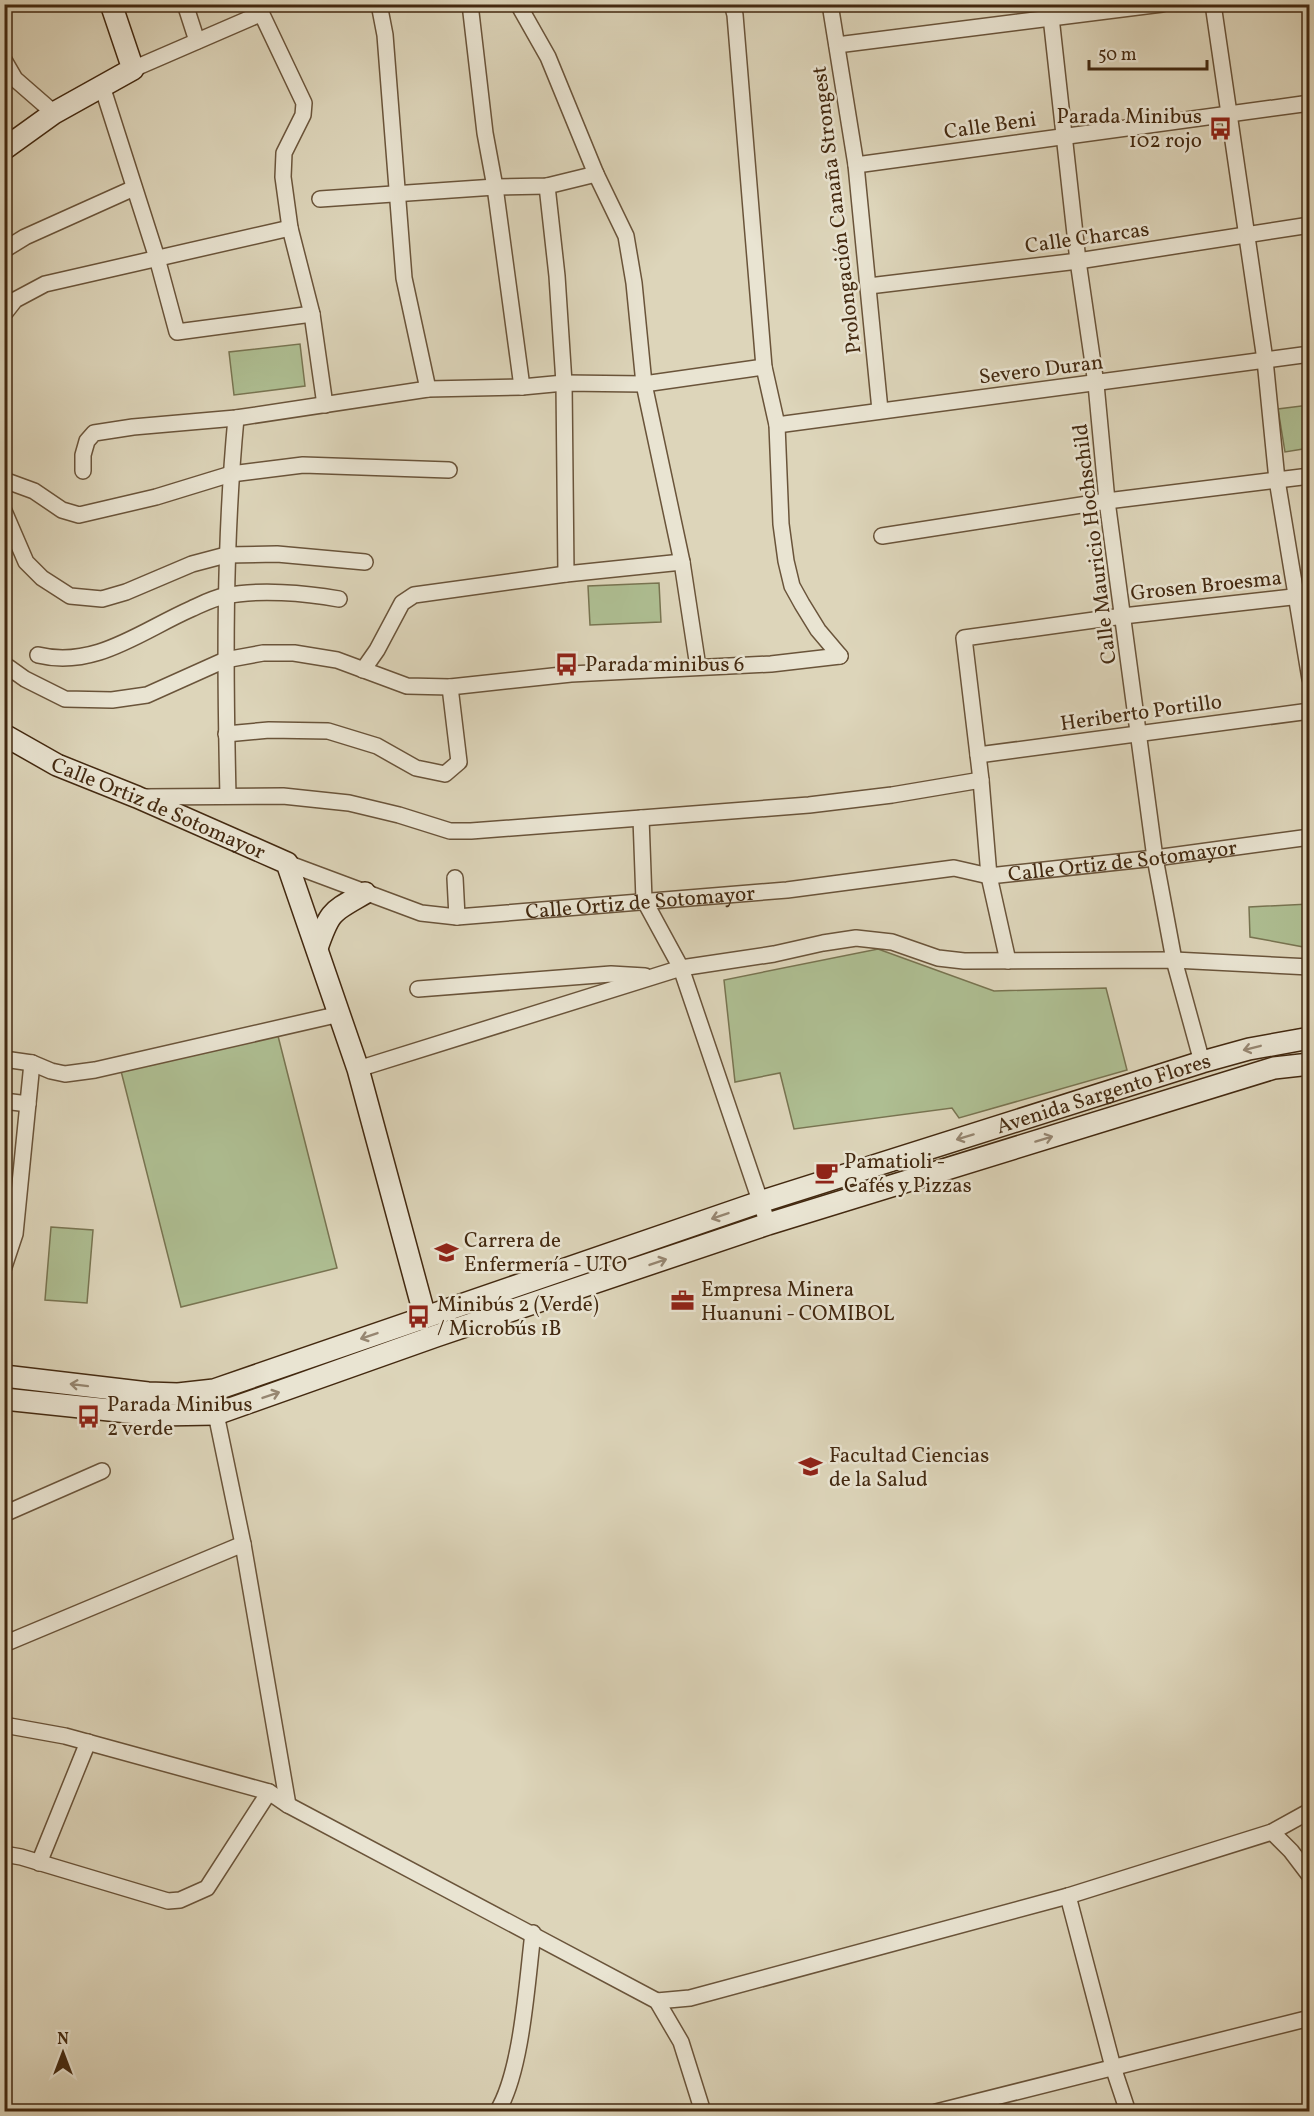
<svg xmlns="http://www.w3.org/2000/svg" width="1314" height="2116" font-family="Vollkorn,serif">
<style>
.green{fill:#aebe92;stroke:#787451;stroke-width:1.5}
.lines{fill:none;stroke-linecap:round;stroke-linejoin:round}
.street-casing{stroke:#6a543a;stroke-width:18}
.secondary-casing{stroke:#432910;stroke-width:24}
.street{stroke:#e9e4d2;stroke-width:15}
.secondary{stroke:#e9e4d2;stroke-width:21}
.oneway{stroke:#968671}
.labels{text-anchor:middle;stroke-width:5;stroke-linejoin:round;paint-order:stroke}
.poi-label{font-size:21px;fill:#432910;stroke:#e9e4d2;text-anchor:start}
.street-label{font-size:21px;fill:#432910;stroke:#e9e4d2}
</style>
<rect width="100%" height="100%" fill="#ddd5ba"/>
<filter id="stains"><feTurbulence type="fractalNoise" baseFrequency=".00333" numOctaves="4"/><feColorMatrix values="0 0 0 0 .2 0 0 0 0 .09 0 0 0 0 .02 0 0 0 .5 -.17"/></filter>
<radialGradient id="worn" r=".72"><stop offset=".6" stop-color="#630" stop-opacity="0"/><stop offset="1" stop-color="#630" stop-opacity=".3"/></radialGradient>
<g class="green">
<polygon points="300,344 305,386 234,395 229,352"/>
<polygon points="1309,405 1309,448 1285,452 1278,409"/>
<polygon points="659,583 661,622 590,625 588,586"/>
<polygon points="1309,904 1309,948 1250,937 1249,907"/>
<polygon points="878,949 994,991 1106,988 1127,1070 959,1118 952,1108 794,1129 780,1073 735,1082 724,980"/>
<polygon points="277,1032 337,1268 181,1307 121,1071"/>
<polygon points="51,1227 93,1230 87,1303 45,1300"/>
</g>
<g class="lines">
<defs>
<g id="street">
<polyline points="185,4 197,41"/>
<polyline points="257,4 304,103 303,115 284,153 283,177 290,228 312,314 325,405"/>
<polyline points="379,4 385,35 404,278 428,389"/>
<polyline points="470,4 485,133 495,187 522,387"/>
<polyline points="518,4 548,57 596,174 626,236 634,283 644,384 682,562 698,667"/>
<polyline points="732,4 735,15 764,367 777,425 781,524 786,561 792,586 802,604 818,630 840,656"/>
<polyline points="830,4 856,165 880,410"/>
<polyline points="1213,4 1265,360 1277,480 1310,679"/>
<polyline points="1051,17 1078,261 1096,384 1107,501 1155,858 1174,960 1202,1062"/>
<polyline points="837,45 1162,4"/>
<polyline points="4,60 15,79 54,113"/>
<polyline points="133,69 260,14"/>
<polyline points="102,86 157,258 177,332 312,314"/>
<polyline points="856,165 1310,103"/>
<polyline points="547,186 557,276 564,383 566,574"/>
<polyline points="320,199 495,187 547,186 596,174"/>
<polyline points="4,250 25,237 134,188"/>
<polyline points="869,286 1078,261 1310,225"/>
<polyline points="4,314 15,300 45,284 290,228"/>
<polyline points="777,425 1310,354"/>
<polyline points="83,471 83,455 87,441 94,433 133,427 236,418 428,389 522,387 564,383 644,384 764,367"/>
<polyline points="4,480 34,491 62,510 79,515 156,497 231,474 303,465 449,470"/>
<polyline points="4,511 26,562 42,578 70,596 102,599 126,592 192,564 226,555 277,554 365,562"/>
<polyline points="882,536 1107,501 1310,476"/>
<path d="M38,655C95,669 141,631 191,609C202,604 213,598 225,596C259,589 305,593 339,599"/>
<polyline points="4,664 25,679 65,699 112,700 147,695 225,660 263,653 294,653 337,660 407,686 450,687 571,674 771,664 840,656"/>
<polyline points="363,670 377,650 402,603 414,595 566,574 682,562"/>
<polyline points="226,734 269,730 328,731 377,746 416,768 445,774 459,762 450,687"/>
<polyline points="978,755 1310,711"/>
<path d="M228,796C225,670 224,545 236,418"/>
<polyline points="143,797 283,796 349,803 399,815 450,831 471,831 809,805 892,795 981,780"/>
<polyline points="641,818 644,900 681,968 768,1224"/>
<path id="s1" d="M287,863L421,913L457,917L787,890L954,868L989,876L1155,858L1310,837"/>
<polyline points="455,878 457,917"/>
<polyline points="1008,961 989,876 981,780 964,638 1123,616 1310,595"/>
<polyline points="418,989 611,974 645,976"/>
<polyline points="4,1059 32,1063 51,1071 65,1074 95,1070 340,1014"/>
<polyline points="358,1069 681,968 774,954 823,943 856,938 892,942 938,958 964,961 1174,960 1310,967"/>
<polyline points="4,1101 28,1104"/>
<polyline points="4,1267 15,1234 32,1063"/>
<polyline points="214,1390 216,1414 243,1544 288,1805"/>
<polyline points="4,1514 102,1471"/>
<polyline points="4,1644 243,1544"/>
<polyline points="4,1725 65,1736 269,1792 288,1805 657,2001 681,2042 703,2112"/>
<polyline points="1272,1832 1291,1851 1310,1876"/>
<polyline points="4,1854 21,1857 168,1901 180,1900 207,1888 269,1792"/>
<polyline points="39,1863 88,1742"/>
<polyline points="1068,1896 1113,2067 1128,2112"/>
<polyline points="657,2001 690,1998 1068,1896 1272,1832 1310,1811"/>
<path d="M497,2112C522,2072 527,1981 533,1933"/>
<polyline points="936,2112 1310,2018"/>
</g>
<g id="secondary">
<polyline points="4,149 54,113 133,69 111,4"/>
<path id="s2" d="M4,735L57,765L137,797L287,863L358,1069L425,1317"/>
<path d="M317,948C330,910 332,912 365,893"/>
<path id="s3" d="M4,1376L148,1393L178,1394L214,1390L760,1202L1202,1062L1249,1049L1310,1038"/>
<polyline points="4,1399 157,1415 216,1414 436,1336 768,1224 1274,1068 1310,1064"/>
</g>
</defs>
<use href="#street" class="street-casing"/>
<use href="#secondary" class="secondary-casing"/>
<use href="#street" class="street"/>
<use href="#secondary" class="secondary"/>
</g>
<defs><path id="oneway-shaft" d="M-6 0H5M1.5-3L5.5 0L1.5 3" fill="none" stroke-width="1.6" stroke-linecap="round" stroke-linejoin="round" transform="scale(1.5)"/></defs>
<g class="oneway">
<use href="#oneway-shaft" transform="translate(1252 1048) rotate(166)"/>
<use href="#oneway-shaft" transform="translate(965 1137) rotate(163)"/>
<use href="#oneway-shaft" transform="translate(1044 1139) rotate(-17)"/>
<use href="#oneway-shaft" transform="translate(720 1216) rotate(161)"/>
<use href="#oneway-shaft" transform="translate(658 1262) rotate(-19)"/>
<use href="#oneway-shaft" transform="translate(369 1336) rotate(161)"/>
<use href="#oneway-shaft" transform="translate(79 1385) rotate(-173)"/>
<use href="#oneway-shaft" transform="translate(271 1395) rotate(-19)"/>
</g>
<defs>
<symbol id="bus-bare" viewBox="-9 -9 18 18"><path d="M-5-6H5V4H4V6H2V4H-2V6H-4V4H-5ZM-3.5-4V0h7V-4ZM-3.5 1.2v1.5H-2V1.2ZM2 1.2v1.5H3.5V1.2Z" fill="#8f2418" stroke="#e9e4d2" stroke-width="2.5" paint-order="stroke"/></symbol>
<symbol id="cafe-bare" viewBox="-9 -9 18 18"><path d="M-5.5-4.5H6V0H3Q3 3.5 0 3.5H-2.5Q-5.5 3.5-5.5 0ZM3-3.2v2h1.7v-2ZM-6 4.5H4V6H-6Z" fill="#8f2418" stroke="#e9e4d2" stroke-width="2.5" paint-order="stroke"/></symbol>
<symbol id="university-bare" viewBox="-9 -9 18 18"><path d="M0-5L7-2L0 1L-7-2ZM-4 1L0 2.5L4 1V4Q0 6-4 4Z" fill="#8f2418" stroke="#e9e4d2" stroke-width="2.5" paint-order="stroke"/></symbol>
<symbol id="office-bare" viewBox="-9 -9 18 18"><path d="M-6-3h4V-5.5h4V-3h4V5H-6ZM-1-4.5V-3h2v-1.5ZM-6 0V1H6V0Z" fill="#8f2418" stroke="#e9e4d2" stroke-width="2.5" paint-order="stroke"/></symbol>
</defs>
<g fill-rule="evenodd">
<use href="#bus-bare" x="1204" y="112" width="33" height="33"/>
<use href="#bus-bare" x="550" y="648" width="33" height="33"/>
<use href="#cafe-bare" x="810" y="1156" width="33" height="33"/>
<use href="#university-bare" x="430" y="1236" width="33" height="33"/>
<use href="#office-bare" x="666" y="1284" width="33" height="33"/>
<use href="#bus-bare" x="402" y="1300" width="33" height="33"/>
<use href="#bus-bare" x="72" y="1400" width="33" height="33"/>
<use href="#university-bare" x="794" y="1450" width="33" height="33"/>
</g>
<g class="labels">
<g class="poi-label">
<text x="1202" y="123" text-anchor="end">Parada Minibus<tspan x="1202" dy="24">102 rojo</tspan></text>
<text x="585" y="671">Parada minibus 6</text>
<text x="844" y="1168">Pamatioli -<tspan x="844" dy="24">Cafés y Pizzas</tspan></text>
<text x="464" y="1247">Carrera de<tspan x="464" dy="24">Enfermería - UTO</tspan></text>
<text x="701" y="1296">Empresa Minera<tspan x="701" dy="24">Huanuni - COMIBOL</tspan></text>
<text x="437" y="1311">Minibús 2 (Verde)<tspan x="437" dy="24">/ Microbús 1B</tspan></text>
<text x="107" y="1411">Parada Minibus<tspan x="107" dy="24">2 verde</tspan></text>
<text x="829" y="1462">Facultad Ciencias<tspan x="829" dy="24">de la Salud</tspan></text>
</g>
<g class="street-label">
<text transform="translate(990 125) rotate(-8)" y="7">Calle Beni</text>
<text transform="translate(836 210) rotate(-97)" y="7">Prolongación Canaña Strongest</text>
<text transform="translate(1087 237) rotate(-8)" y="7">Calle Charcas</text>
<text transform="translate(1041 369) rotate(-7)" y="7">Severo Duran</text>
<text transform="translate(1094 544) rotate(-97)" y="7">Calle Mauricio Hochschild</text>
<text transform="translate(1206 585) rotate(-6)" y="7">Grosen Broesma</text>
<text transform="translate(1141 712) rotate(-8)" y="7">Heriberto Portillo</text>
<text dy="7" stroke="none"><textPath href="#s2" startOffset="171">Calle Ortiz de Sotomayor</textPath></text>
<text dy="7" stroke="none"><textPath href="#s1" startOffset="849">Calle Ortiz de Sotomayor</textPath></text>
<text dy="7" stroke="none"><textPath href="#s1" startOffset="363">Calle Ortiz de Sotomayor</textPath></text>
<text dy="7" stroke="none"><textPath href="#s3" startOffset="1149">Avenida Sargento Flores</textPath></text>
</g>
</g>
<rect width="1314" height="2116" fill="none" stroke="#ddd5ba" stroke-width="24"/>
<rect x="6" y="6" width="1302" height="2104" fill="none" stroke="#432910" stroke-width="3"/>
<rect x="12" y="12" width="1290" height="2092" fill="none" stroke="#432910" stroke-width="1.5"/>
<g transform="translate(63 2053)" stroke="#e9e4d2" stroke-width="4.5" paint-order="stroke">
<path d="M0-4.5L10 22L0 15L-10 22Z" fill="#432910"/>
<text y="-9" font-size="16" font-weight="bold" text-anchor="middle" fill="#432910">N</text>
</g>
<path d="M1089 60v9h118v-9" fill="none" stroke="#432910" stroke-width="3"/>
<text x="1098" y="60" font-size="18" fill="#432910" stroke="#e9e4d2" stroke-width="4.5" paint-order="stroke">50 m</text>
<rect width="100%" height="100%" filter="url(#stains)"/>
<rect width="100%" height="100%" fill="url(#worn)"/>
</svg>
